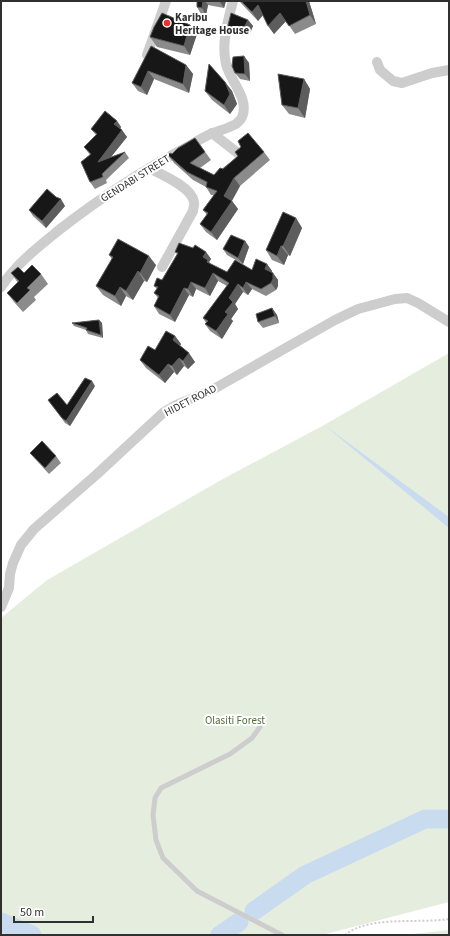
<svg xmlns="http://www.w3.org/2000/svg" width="450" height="936" font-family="'Source Sans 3',sans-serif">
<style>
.green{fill:#e5eede}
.water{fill:#c9dcef}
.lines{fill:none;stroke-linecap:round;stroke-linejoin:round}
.river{stroke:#c9dcef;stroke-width:19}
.path{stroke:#cdcdcd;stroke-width:2;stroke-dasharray:2 2;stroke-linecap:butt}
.service{stroke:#cdcdcd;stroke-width:5}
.minor{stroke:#cdcdcd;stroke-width:10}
.wall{fill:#8b8b8b}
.shaded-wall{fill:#5d5d5d}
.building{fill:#171717;stroke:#5d5d5d}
.poi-dot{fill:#f22f28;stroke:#fff;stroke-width:1.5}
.labels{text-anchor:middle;stroke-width:4;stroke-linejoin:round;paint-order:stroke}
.poi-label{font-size:11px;font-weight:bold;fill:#303030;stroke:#fff;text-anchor:start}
.street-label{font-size:11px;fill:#303030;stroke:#fff}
.park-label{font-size:11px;fill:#4d703a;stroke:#fff}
</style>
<rect width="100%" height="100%" fill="#fff"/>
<g class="green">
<polygon points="449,353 449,902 322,935 1,935 1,618 47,580 221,480 324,425"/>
<polygon points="449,930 449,935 403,935"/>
</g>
<polygon class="water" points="324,425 449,517 449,528"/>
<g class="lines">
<g class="river">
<polyline points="254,911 305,875 425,819 449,819"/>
<polyline points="1,922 32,935"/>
<polyline points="220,935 239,922"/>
</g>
<path class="path" d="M345,935C369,915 419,924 449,919"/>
<polyline class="service" points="260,727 252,738 230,754 161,788 155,798 153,815 156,840 163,858 197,891 282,935"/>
<g class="minor">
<polyline points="147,55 166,1"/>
<polyline points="377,62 380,70 393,81 402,83 432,73 449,70"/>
<polyline points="212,133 239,154"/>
<path d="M149,168C161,174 192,187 194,202C195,204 193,209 193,211L162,267"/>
<path d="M1,287C16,264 38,247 59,230C100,198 143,170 189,146C197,141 205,136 213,133C221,130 229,128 236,124C238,122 241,120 242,117C250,99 230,81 226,64C221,43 228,21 233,1"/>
<polyline points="1,607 9,588 10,574 13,563 21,545 34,529 96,475 164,412 176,405 212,390 335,320 358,309 395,299 407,298 418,303 449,322"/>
</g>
</g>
<g class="wall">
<polygon points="197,1 226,1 224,8 208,5 206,15 201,14 197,7"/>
<polygon points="239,1 309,1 316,24 295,34 286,21 274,34 263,15 258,21"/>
<polygon points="248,20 253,26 249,35 232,35 227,29"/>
<polygon points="190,25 197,34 190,55 157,47 150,37"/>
<polygon points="151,46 186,65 193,74 189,93 154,79 147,95 138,91 132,83"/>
<polygon points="244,56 249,63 250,81 240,79 235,73"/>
<polygon points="304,79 310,89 305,118 289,114 282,105"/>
<polygon points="225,82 232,91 237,104 230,114 212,100 205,91"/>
<polygon points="117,121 121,127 120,129 127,137 111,157 125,152 129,158 106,180 107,183 95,189 90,182 90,155 84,147 96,135 91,129"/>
<polygon points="195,138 211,160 200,168 214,175 238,156 235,152 264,152 270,160 240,186 232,201 238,209 217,240 206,232 200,224 207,215 203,210 214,195 211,195 206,187 193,180 174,163 168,155 172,154"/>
<polygon points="65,206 46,228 33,216 29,210"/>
<polygon points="296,218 302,228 290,256 288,255 284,265 272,260 266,250"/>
<polygon points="245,241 249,247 243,264 227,255 223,249"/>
<polygon points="193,248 206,252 211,259 209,262 210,264 227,272 252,270 267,264 272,271 272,272 278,280 278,286 276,290 266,296 252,289 248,295 243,292 235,304 238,309 231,319 233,321 222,339 210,331 205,324 206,323 203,318 227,286 218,281 210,296 196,289 193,297 189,295 175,322 159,314 154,306 158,298 154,293 157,289 154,286 162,280 177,254 175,252"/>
<polygon points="109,255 156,265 147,282 144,281 133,300 126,296 121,306 103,295 96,286 112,259"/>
<polygon points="11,273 24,273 41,274 48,284 34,297 36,300 23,312 14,302 7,293 18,283"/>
<polygon points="272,308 277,315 279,323 263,328 258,322"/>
<polygon points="99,320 102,323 103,338 88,334 86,330 74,326 72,323"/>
<polygon points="175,336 181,344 180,346 195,362 188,369 184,366 177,375 174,372 165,383 146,368 140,360"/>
<polygon points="95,386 70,426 65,423 52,405 67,405"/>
<polygon points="30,453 56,456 61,463 49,474 35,459"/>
</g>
<g class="shaded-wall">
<polygon points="203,1 205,1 208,5 206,15 202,8"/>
<polygon points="220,1 226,1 224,8 220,2"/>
<polygon points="306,1 309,1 316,24 310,15"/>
<polygon points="258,5 264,14 258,21 252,12"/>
<polygon points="280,13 286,21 274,34 268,26"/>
<polygon points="248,20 253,26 249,35 244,28"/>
<polygon points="190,25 197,34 190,55 184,46"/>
<polygon points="244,56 249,63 250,81 245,74"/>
<polygon points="186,65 193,74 189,93 183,84"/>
<polygon points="148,71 154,79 147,95 141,87"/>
<polygon points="304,79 310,89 305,118 298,108"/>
<polygon points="225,82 232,91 237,104 230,114 224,105"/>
<polygon points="117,121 121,127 119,130 114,124"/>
<polygon points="122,130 127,137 102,168 98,162"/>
<polygon points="234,178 240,186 230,204 224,196"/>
<polygon points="61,199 65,206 46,228 42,221"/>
<polygon points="232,201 238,209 217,240 211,232"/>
<polygon points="296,218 302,228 290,256 283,246"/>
<polygon points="245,241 249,247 243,264 238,258"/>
<polygon points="281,246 288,255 284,265 277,256"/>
<polygon points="206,252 211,259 209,262 213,267 212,269 203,257"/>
<polygon points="149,256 156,265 147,282 140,273"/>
<polygon points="267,264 272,271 270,276 265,269"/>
<polygon points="138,271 144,281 133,300 126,291"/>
<polygon points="213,273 218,281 210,296 205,288"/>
<polygon points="273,273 278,280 278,286 276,290 271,283"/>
<polygon points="191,282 196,289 193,297 188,289"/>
<polygon points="246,282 252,289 248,295 243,288"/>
<polygon points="238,284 243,292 235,304 238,309 231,319 233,321 222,339 216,331 225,312 229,298"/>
<polygon points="120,287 126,296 121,306 115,296"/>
<polygon points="184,288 189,295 175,322 170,315"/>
<polygon points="272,308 277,315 279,323 275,316"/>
<polygon points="99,320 102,323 103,338 101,335"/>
<polygon points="175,336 181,344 178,348 173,340"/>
<polygon points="189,353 195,362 188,369 183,361"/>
<polygon points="179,358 184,366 177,375 172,366"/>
<polygon points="168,364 174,372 165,383 159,375"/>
<polygon points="92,381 95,386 70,426 66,421"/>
</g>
<g class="building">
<polygon points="197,1 203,1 202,8 197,7"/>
<polygon points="241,1 306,1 310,15 289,26 280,13 268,26 258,5 252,12"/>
<polygon points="162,13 190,25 184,46 150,37 154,27"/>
<polygon points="231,13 248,20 244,28 227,29"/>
<polygon points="151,46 186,65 183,84 148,71 141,87 132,83"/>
<polygon points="244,56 245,74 235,73 232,66 233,57"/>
<polygon points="209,64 225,82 230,94 224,105 205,91"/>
<polygon points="278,74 304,79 298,108 282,105"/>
<polygon points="105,111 117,121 114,124 122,130 98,162 125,152 102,174 103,177 90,182 81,162 91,154 84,147 97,134 91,129"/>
<polygon points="248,133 264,152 234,178 224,196 232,201 211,232 200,224 208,213 203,210 217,191 206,187 207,182 187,172 168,155 170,153 172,154 178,148 195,138 205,152 190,163 214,175 220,168 223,169 238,156 235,152 241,147 238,141"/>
<polygon points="47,189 56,197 61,199 42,221 29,210"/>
<polygon points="283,212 296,218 283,246 281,246 277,256 266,250"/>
<polygon points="231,235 245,241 238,258 223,249"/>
<polygon points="118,239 149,256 140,273 138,271 126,291 120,287 115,296 96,286 113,257 109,255"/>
<polygon points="179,243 193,248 195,245 206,252 203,257 208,260 207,262 227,272 235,260 252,270 256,259 267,264 265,269 273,273 273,279 271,283 261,289 246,282 243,288 238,284 229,298 233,302 225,312 228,314 216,331 205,324 208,321 203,318 229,283 213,273 205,288 191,282 188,289 184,288 170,315 154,306 159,296 154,293 158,287 154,286 157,278 162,280 178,253 175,252"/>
<polygon points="32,265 41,274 27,288 30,290 17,303 7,293 19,281 11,273 18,267 24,273"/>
<polygon points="272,308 275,316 258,322 256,314"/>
<polygon points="99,320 101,335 86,330 87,328 72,323"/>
<polygon points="166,331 175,336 173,340 189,353 183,361 179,358 172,366 168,364 159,375 140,360 148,346 155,350"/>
<polygon points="85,378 92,381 66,421 62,418 48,400 57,393 67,405"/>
<polygon points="42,441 56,456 45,468 30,453"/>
</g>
<circle class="poi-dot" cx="167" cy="23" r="4"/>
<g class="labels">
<g class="poi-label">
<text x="175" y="21">Karibu<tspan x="175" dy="13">Heritage House</tspan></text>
</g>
<g class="street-label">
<text transform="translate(135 178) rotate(-32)" y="4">GENDABI STREET</text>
<text transform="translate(190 400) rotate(-27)" y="4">HIDET ROAD</text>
</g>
<g class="park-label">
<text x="235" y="724">Olasiti Forest</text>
</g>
</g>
<rect width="450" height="936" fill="none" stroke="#303030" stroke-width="4"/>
<path d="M14 916v6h79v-6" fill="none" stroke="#303030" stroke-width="2"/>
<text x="20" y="916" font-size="12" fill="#303030" stroke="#ffffff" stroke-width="3" paint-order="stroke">50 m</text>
</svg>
